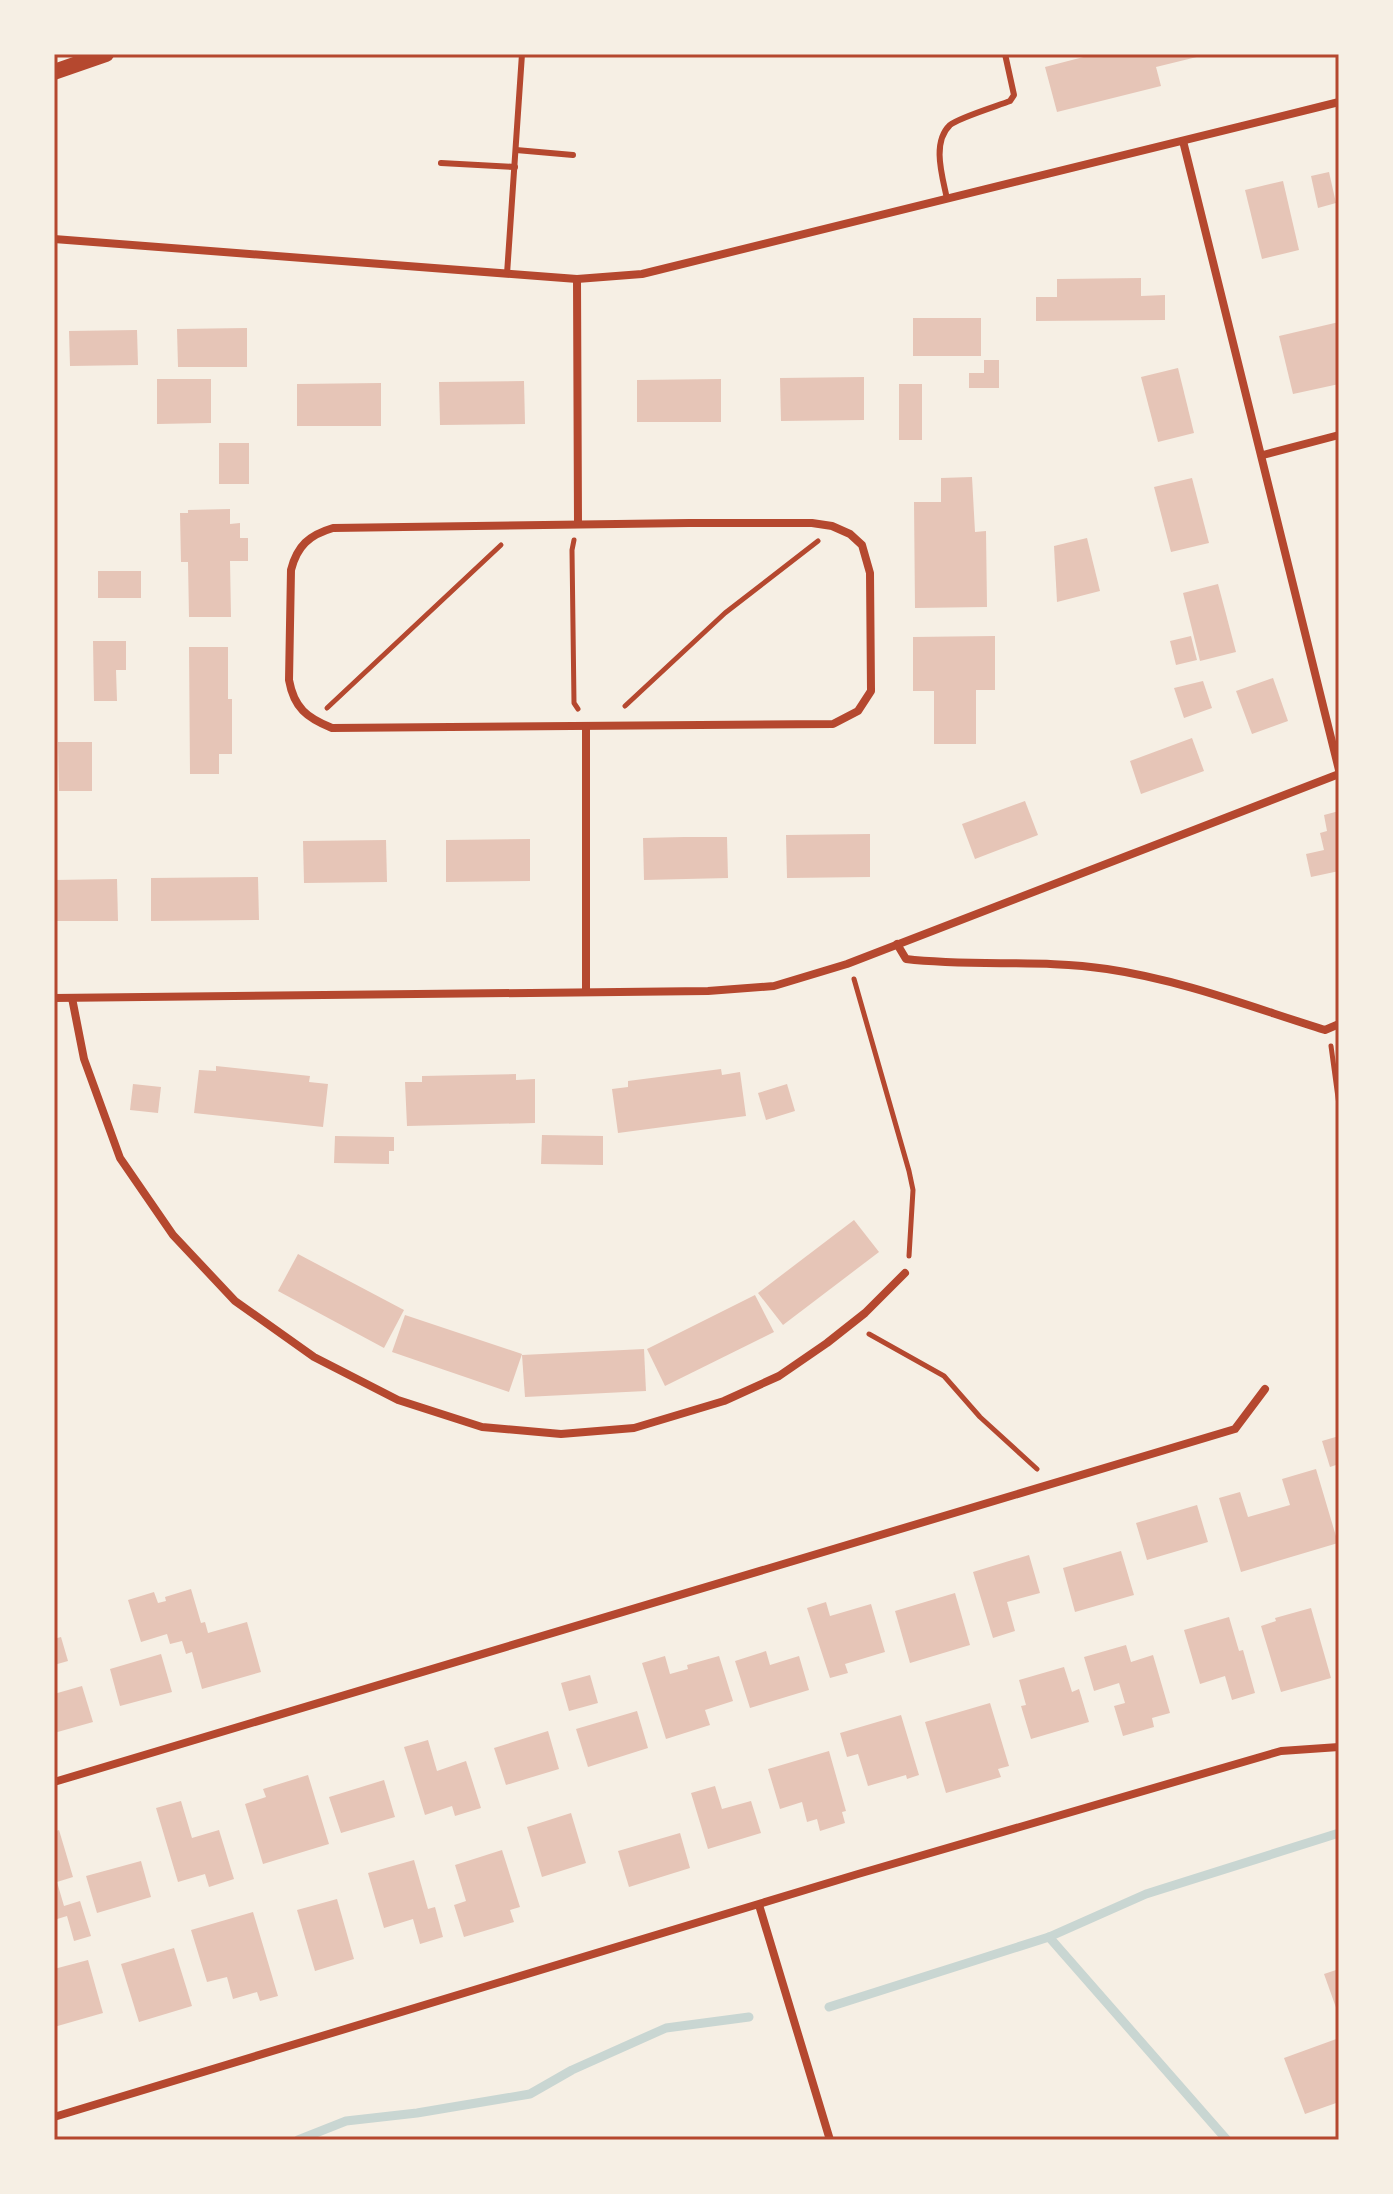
<svg xmlns="http://www.w3.org/2000/svg" width="1393" height="2194" font-family="'DM Sans',sans-serif">
<style>
.lines{fill:none;stroke-linecap:round;stroke-linejoin:round}
.stream{stroke:#c9d6d2;stroke-width:9}
.building{fill:#e6c5b7}
.path{stroke:#b5482f;stroke-width:5}
.service{stroke:#b5482f;stroke-width:6}
.minor{stroke:#b5482f;stroke-width:8}
.secondary{stroke:#b5482f;stroke-width:16}
.neatline{fill:none;stroke:#b5482f;stroke-width:3}
</style>
<rect width="100%" height="100%" fill="#f6efe4"/>
<g class="lines">
<g class="stream">
<polyline points="1049,1937 1227,2140"/>
<polyline points="829,2007 1049,1937 1146,1894 1339,1833"/>
<polyline points="298,2140 346,2121 417,2113 530,2094 572,2070 666,2028 749,2017"/>
</g>
</g>
<g class="building">
<polygon points="1095,54 1205,54 1205,55 1156,67 1161,86 1057,112 1045,67"/>
<polygon points="1329,172 1336,203 1318,208 1311,176"/>
<polygon points="1283,181 1299,250 1262,259 1245,190"/>
<polygon points="1141,278 1141,296 1165,295 1165,320 1036,321 1036,297 1057,297 1057,279"/>
<rect x="913" y="318" width="68" height="38"/>
<polygon points="1339,322 1339,384 1293,394 1279,336"/>
<polygon points="247,328 247,367 178,367 177,329"/>
<polygon points="137,330 138,365 70,366 69,331"/>
<polygon points="984,360 999,360 999,388 969,388 969,373 984,373"/>
<polygon points="1178,368 1194,433 1158,442 1141,377"/>
<polygon points="864,377 864,420 781,421 780,378"/>
<polygon points="157,379 211,379 211,423 157,424"/>
<polygon points="721,379 721,422 637,422 637,380"/>
<polygon points="524,381 525,424 440,425 439,382"/>
<polygon points="381,383 381,426 297,426 297,384"/>
<rect x="899" y="384" width="23" height="56"/>
<rect x="219" y="443" width="30" height="41"/>
<polygon points="972,477 975,532 986,531 987,607 915,608 914,502 941,502 941,478"/>
<polygon points="1192,478 1209,543 1171,552 1154,487"/>
<polygon points="230,509 230,524 240,523 240,538 248,538 248,561 230,561 231,617 189,617 188,562 181,562 180,513 188,513 188,510"/>
<polygon points="1087,538 1100,591 1057,602 1054,546"/>
<rect x="98" y="571" width="43" height="27"/>
<polygon points="1218,584 1236,652 1200,661 1183,593"/>
<polygon points="995,636 995,690 976,690 976,744 934,744 934,691 913,691 913,637"/>
<polygon points="1191,636 1197,660 1176,665 1170,641"/>
<polygon points="93,641 126,641 126,670 116,670 117,701 94,701"/>
<polygon points="189,647 228,647 228,699 232,699 232,754 219,754 219,774 190,774"/>
<polygon points="1273,678 1288,721 1252,734 1236,691"/>
<polygon points="1203,681 1212,708 1184,718 1174,688"/>
<polygon points="1192,738 1204,771 1141,794 1130,761"/>
<polygon points="58,742 92,742 92,791 59,791"/>
<polygon points="1025,801 1038,835 975,859 962,824"/>
<polygon points="1339,811 1339,871 1311,877 1306,854 1324,850 1320,833 1327,831 1324,815"/>
<polygon points="870,834 870,877 787,878 786,835"/>
<polygon points="684,837 727,837 728,878 644,880 643,838"/>
<polygon points="530,839 530,881 446,882 446,840"/>
<polygon points="386,840 387,882 304,883 303,841"/>
<polygon points="258,877 259,920 151,921 151,878"/>
<polygon points="117,879 118,921 54,921 54,880"/>
<polygon points="216,1066 310,1076 309,1082 328,1084 323,1127 194,1113 199,1070 216,1071"/>
<polygon points="721,1069 722,1075 740,1072 746,1116 618,1133 612,1089 628,1087 628,1081"/>
<polygon points="516,1074 516,1080 535,1079 535,1123 407,1126 405,1082 422,1082 422,1076"/>
<polygon points="133,1084 161,1087 158,1113 130,1110"/>
<polygon points="787,1084 795,1111 766,1120 758,1093"/>
<polygon points="542,1135 603,1136 603,1165 541,1164"/>
<polygon points="335,1136 394,1137 394,1151 389,1151 389,1164 334,1163"/>
<polygon points="854,1220 879,1252 783,1325 758,1293"/>
<polygon points="298,1254 404,1310 384,1348 278,1291"/>
<polygon points="755,1295 774,1332 665,1386 647,1349"/>
<polygon points="405,1315 522,1354 509,1392 392,1352"/>
<polygon points="644,1349 646,1391 525,1397 522,1355"/>
<polygon points="1339,1436 1339,1464 1330,1467 1322,1441"/>
<polygon points="1316,1469 1338,1543 1241,1572 1219,1498 1240,1492 1248,1517 1290,1505 1282,1479"/>
<polygon points="1197,1505 1208,1542 1147,1560 1136,1523"/>
<polygon points="1121,1551 1134,1595 1075,1612 1063,1568"/>
<polygon points="1029,1555 1040,1593 1007,1602 1015,1631 993,1638 973,1572"/>
<polygon points="191,1589 201,1623 205,1622 208,1633 247,1622 261,1672 202,1689 192,1652 186,1654 182,1641 170,1644 167,1634 141,1642 128,1600 154,1592 158,1603 166,1601 165,1597"/>
<polygon points="955,1593 970,1645 910,1663 895,1611"/>
<polygon points="826,1602 830,1616 871,1604 885,1652 845,1664 848,1673 830,1678 807,1608"/>
<polygon points="1311,1608 1331,1678 1281,1692 1261,1626 1276,1621 1275,1618"/>
<polygon points="1229,1617 1239,1651 1243,1650 1255,1693 1232,1700 1225,1676 1200,1684 1184,1630"/>
<polygon points="61,1637 68,1661 54,1665 54,1639"/>
<polygon points="1126,1645 1131,1662 1153,1655 1170,1713 1152,1718 1154,1727 1123,1736 1114,1706 1125,1703 1119,1683 1094,1691 1084,1657"/>
<polygon points="766,1651 770,1665 799,1656 809,1690 750,1708 735,1661"/>
<polygon points="161,1654 172,1692 120,1706 110,1669"/>
<polygon points="665,1656 670,1674 688,1669 687,1665 719,1656 733,1701 705,1710 710,1725 666,1739 642,1663"/>
<polygon points="1064,1667 1072,1692 1079,1689 1089,1722 1031,1739 1021,1706 1026,1705 1019,1680"/>
<polygon points="590,1675 598,1703 569,1711 561,1683"/>
<polygon points="82,1686 93,1722 54,1733 54,1694"/>
<polygon points="990,1703 1009,1766 998,1769 1001,1777 946,1793 925,1722"/>
<polygon points="637,1711 648,1748 588,1767 576,1729"/>
<polygon points="901,1715 919,1775 907,1779 906,1775 868,1786 858,1754 847,1757 840,1733"/>
<polygon points="548,1731 559,1769 506,1785 494,1748"/>
<polygon points="428,1740 437,1771 466,1761 481,1808 455,1816 452,1806 425,1815 404,1747"/>
<polygon points="829,1751 846,1811 842,1812 845,1823 820,1831 817,1819 807,1822 802,1802 780,1809 768,1769"/>
<polygon points="308,1775 329,1844 263,1864 245,1804 266,1797 263,1789"/>
<polygon points="384,1780 395,1817 341,1833 329,1797"/>
<polygon points="715,1786 722,1809 751,1801 761,1833 708,1849 691,1793"/>
<polygon points="181,1801 192,1838 219,1830 234,1879 209,1887 205,1874 178,1882 156,1808"/>
<polygon points="571,1813 586,1863 542,1877 527,1827"/>
<polygon points="59,1830 73,1877 57,1882 64,1906 80,1901 91,1936 74,1941 67,1916 54,1920 54,1832"/>
<polygon points="680,1833 690,1868 629,1887 618,1851"/>
<polygon points="502,1850 520,1907 510,1910 514,1922 464,1937 454,1905 466,1901 455,1865"/>
<polygon points="414,1860 428,1909 435,1907 443,1937 420,1944 413,1919 384,1928 368,1873"/>
<polygon points="141,1861 151,1897 97,1913 86,1876"/>
<polygon points="337,1899 354,1959 315,1971 297,1910"/>
<polygon points="253,1912 278,1996 260,2001 257,1992 233,1999 227,1977 207,1982 191,1930"/>
<polygon points="174,1948 192,2006 139,2022 121,1964"/>
<polygon points="88,1960 103,2013 54,2027 54,1969"/>
<polygon points="1339,1969 1339,2016 1324,1974"/>
<polygon points="1339,2038 1339,2102 1305,2114 1284,2058"/>
</g>
<g class="lines">
<g class="path">
<polyline points="574,540 572,550 574,703 578,709"/>
<polyline points="625,706 725,613 818,541"/>
<polyline points="327,708 501,545"/>
<polyline points="854,979 909,1171 913,1190 909,1256"/>
<polyline points="1331,1046 1339,1105"/>
<polyline points="869,1334 944,1376 980,1417 1037,1469"/>
</g>
<g class="service">
<polyline points="516,150 573,155"/>
<polyline points="441,163 515,167"/>
<path d="M947,199C943,178 931,143 950,125C958,118 997,106 1010,101L1014,95L1005,54"/>
<polyline points="507,274 522,54"/>
</g>
<g class="minor">
<polyline points="1183,141 1339,770"/>
<polyline points="54,239 577,279 642,274 1339,102"/>
<polyline points="577,279 578,524"/>
<polyline points="1263,455 1339,435"/>
<path d="M689,523H812L832,526L850,534L862,545L870,573L871,691L858,711L833,724L332,728C307,718 294,708 289,680L291,570C297,546 309,535 333,528Z"/>
<polyline points="586,726 586,992"/>
<path d="M897,944L906,959C973,967 1041,959 1107,969C1182,980 1254,1008 1325,1030L1339,1024"/>
<polyline points="54,998 708,991 774,986 847,964 1339,774"/>
<polyline points="72,998 84,1059 120,1158 173,1235 235,1301 314,1357 398,1400 482,1427 561,1434 634,1428 724,1401 779,1376 827,1343 865,1313 905,1273"/>
<polyline points="54,1782 1235,1429 1265,1389"/>
<polyline points="759,1905 830,2140"/>
<polyline points="54,2117 858,1874 1281,1751 1339,1747"/>
</g>
<polyline class="secondary" points="54,72 106,54"/>
</g>
<rect width="1393" height="2194" fill="none" stroke="#f6efe4" stroke-width="112"/>
<rect x="56" y="56" width="1281" height="2082" class="neatline"/>
</svg>
